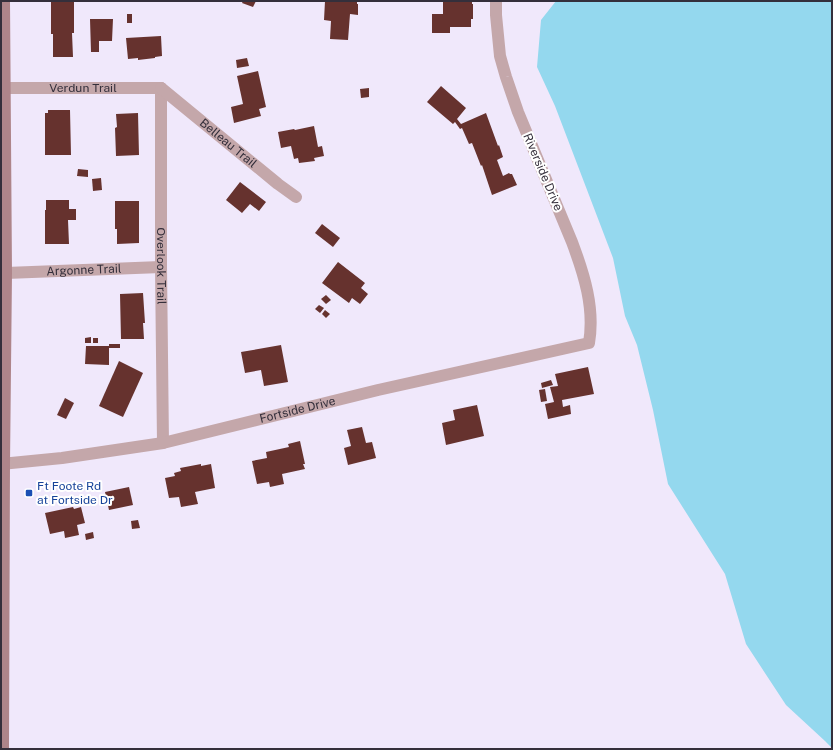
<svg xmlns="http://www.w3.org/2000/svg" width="833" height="750" font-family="'Public Sans',sans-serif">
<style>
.water{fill:#94d8ee}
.building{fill:#66322e}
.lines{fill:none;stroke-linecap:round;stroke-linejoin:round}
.street{stroke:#c4a7aa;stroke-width:12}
.secondary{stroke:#ae858a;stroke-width:12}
.transit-dot{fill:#1a4fb4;stroke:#fff;stroke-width:1.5}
.labels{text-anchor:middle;stroke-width:4;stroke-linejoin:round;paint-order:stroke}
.street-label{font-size:12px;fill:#342f3b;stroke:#fff}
.transit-label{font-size:12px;fill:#164399;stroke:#fff;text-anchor:start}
</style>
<rect width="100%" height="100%" fill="#f0e8fb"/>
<polygon class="water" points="556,1 832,1 832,748 825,741 786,705 746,644 725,574 668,484 653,410 637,345 625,316 613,258 555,106 537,67 541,20"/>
<g class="building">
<polygon points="243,1 256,1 253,7 242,3"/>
<polygon points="325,1 357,1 357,4 358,4 358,15 350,14 348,40 330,39 331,21 324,20"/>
<polygon points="443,1 472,1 472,4 473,4 473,19 471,19 471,27 450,27 450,33 432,33 432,14 443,14"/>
<polygon points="51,2 74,2 74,33 72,33 73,57 53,57 53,34 51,34"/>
<rect x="127" y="14" width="5" height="9"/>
<polygon points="90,19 113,19 112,41 99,41 99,52 91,52"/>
<polygon points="161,36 162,56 155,57 155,58 138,60 138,58 128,59 126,38"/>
<polygon points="247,58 249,66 237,68 236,60"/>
<polygon points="258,71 266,107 259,109 261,116 234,123 231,107 243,104 237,76"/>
<polygon points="441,86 466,108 457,119 461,124 486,113 498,146 499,145 503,157 497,160 503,176 509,173 510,174 512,174 517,185 492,195 482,165 481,166 472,143 469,144 462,128 460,129 455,122 453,124 427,102"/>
<polygon points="369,88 369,97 361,98 360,89"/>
<polygon points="48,110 70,110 71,155 45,155 45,113 48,113"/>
<polygon points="138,113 139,155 116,156 115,128 117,127 116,114"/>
<polygon points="314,126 318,147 322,146 324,156 314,158 315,161 299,163 298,158 294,159 291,146 281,148 278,132 294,129 295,130"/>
<polygon points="78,169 88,170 88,177 77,176"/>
<polygon points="101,178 102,190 93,191 92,179"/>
<polygon points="240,182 266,202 259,211 250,204 242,213 226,200"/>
<polygon points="46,200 69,200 69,209 76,209 76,220 68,220 69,244 45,244 45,210 46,210"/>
<polygon points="115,201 139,201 139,243 117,244 117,229 115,229"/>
<polygon points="322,224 340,238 333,247 315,233"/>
<polygon points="338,262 365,283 361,288 368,294 360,304 352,298 349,303 322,283"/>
<polygon points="143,293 145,323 143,323 144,339 121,339 120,294"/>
<polygon points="326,295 331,300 326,304 321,299"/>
<polygon points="319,305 324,308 320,313 315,309"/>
<polygon points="325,310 330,314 326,318 322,314"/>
<polygon points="91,337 91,343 85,343 85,338"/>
<rect x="93" y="338" width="5" height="5"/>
<polygon points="109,344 120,344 120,348 109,348 109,365 85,364 86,346 109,346"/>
<polygon points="281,345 288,382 264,386 261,370 245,373 241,352"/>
<polygon points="119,361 143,373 123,417 99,406"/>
<polygon points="588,367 594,394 562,400 563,407 570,405 571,414 548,419 545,404 554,402 550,387 558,386 555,374"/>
<polygon points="551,380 553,385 542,388 541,383"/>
<polygon points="545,389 547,401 541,402 539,390"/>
<polygon points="65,398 74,403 66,419 57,415"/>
<polygon points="477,405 484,436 446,445 442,423 455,420 453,410"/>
<polygon points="362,427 366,443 372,442 376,458 348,465 344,448 351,446 347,430"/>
<polygon points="300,441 305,464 303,464 305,469 282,474 284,484 270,487 269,482 257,484 252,461 267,458 266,452 289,447 288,444"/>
<polygon points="201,464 201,466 211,464 215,488 195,492 198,504 181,507 179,497 169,498 165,478 175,476 174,473 181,471 180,468"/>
<polygon points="129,487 133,505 109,510 105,492"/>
<polygon points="73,507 74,509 81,507 85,523 77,525 79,535 65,538 64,531 50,534 45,513"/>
<polygon points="138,520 140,528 132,529 131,521"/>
<polygon points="93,532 94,538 86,540 85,534"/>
</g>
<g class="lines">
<g class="street">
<path id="s1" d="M6,88H161"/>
<path id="s2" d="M161,88V267L163,443"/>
<path id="s3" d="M161,88L278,184L296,197"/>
<path id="s4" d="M6,273L161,267"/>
<path id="s5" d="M1,464L62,458L163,443L378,390L589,343C595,308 584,274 572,242L518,112L506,77L500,56L496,15V1"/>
</g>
<polyline class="secondary" points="3,749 4,464 6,273 4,1"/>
</g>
<rect class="transit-dot" x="25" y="489" width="8" height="8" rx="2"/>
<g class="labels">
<g class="street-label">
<text dy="4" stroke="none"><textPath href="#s1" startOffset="77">Verdun Trail</textPath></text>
<text dy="4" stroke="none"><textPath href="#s3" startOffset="87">Belleau Trail</textPath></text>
<text transform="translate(543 172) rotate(67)" y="4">Riverside Drive</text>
<text dy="4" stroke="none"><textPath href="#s2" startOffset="178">Overlook Trail</textPath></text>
<text dy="4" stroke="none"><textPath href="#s4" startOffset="78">Argonne Trail</textPath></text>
<text dy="4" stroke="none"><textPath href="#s5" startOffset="302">Fortside Drive</textPath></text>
</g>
<g class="transit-label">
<text x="37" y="490">Ft Foote Rd<tspan x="37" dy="14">at Fortside Dr</tspan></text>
</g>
</g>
<rect width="833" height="750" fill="none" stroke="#342f3b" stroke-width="4"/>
</svg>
